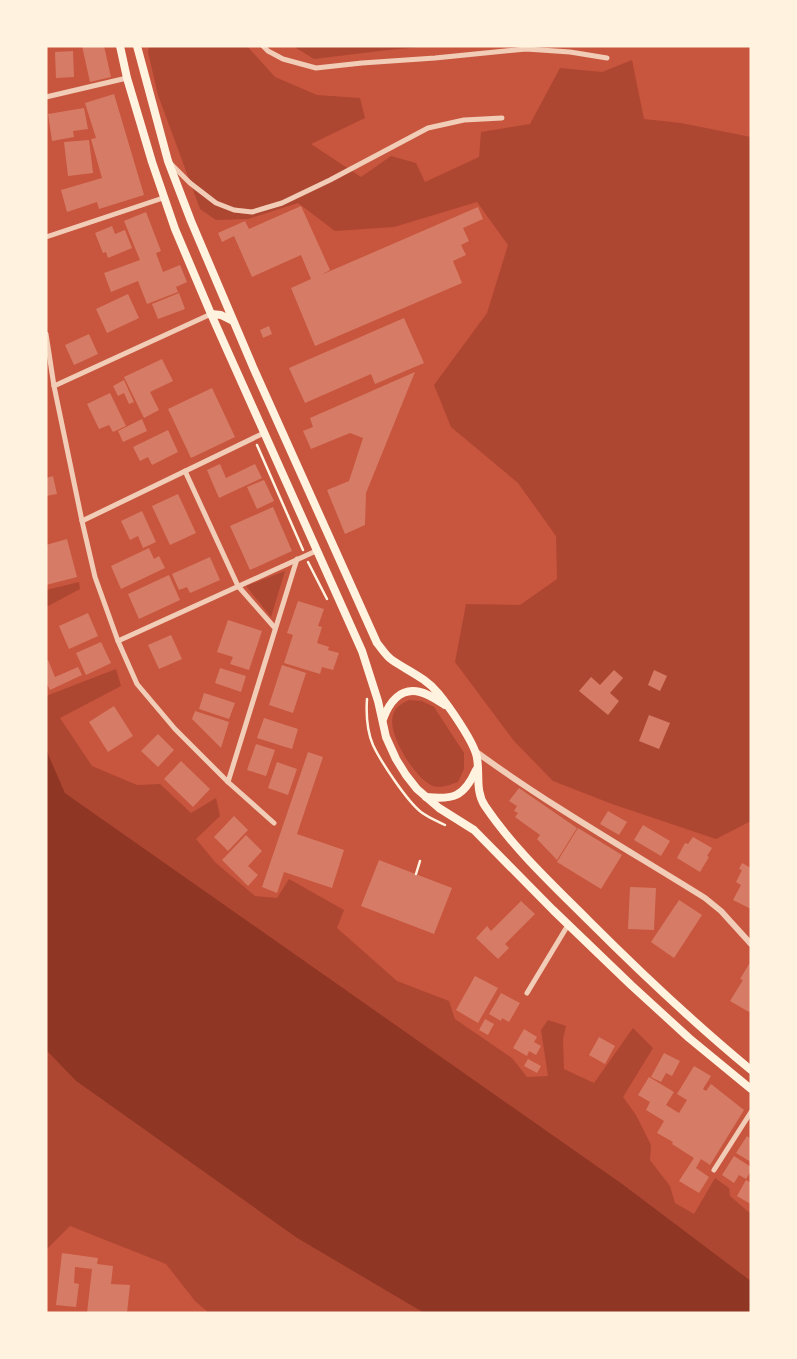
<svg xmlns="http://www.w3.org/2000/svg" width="797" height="1359" font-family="'Fira Sans',sans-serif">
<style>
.green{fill:#ae4732}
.water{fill:#8f3625}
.building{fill:#d67c66}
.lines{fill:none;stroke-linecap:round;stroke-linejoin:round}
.path{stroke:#fff3e0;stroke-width:2.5}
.minor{stroke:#f1ccb7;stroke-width:5}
.tertiary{stroke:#f1ccb7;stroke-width:6}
.primary{stroke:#fff3e0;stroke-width:8}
</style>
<rect width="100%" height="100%" fill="#c8553d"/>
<g class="green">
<polygon points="149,46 247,46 275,77 317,95 360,98 365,118 311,144 361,177 391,156 416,163 425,182 479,157 481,132 530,124 560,68 602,72 632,60 644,119 681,123 751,137 751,821 716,839 612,804 553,781 514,741 455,662 466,604 520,605 557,579 556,536 518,483 451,427 434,385 487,313 508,245 477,202 394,227 335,231 298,203 248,219 216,220 200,209 158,95 148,52"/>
<polygon points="293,46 431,46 388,50 314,59"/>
<polygon points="285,571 271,617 246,586"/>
<polygon points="79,582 80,589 46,607 46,590"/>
<polygon points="116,669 121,686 60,718 92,766 137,785 160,784 191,813 216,798 220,816 196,839 216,863 255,896 277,898 289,879 344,910 337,928 397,981 449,1001 455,1019 512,1058 527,1077 548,1076 541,1030 548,1020 566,1026 563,1039 564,1069 594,1083 633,1028 653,1048 623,1097 636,1115 651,1145 650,1160 670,1186 675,1203 694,1214 715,1178 729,1188 730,1196 751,1214 751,1281 621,1183 65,793 46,749 46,696"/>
<path d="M409,700L422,701L434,707L464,753V769L458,782C449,785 438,790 429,784C413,774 387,734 393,715C395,707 402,703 409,700Z"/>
<polygon points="46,1050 76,1081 297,1238 424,1313 209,1313 195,1301 166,1264 70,1226 46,1250"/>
</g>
<polygon class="water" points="46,749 65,793 621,1183 751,1281 751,1313 424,1313 297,1238 76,1081 46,1050"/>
<g class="building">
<polygon points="82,46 104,46 111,77 90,82"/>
<polygon points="73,51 74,77 56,78 55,52"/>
<polygon points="114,94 144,195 99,209 97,202 67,212 61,190 102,178 91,139 96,138 85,103"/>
<polygon points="84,108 88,129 73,131 74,137 52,141 48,114"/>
<polygon points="89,140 93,173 68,176 64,142"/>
<polygon points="301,206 330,270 321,275 478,207 483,219 463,228 469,241 461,245 466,255 453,261 462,283 315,346 291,288 311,279 301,255 252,277 234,236 222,242 218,233 245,221 249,229"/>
<polygon points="146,212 161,251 156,253 163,272 180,265 187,282 176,287 178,292 147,304 138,281 111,292 104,273 140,260 124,221"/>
<polygon points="112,226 115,234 125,230 132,248 108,258 106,252 103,253 95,233"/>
<polygon points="179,293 185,309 158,319 152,304"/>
<polygon points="128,294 139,318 107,333 96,309"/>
<polygon points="404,318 424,363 375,384 371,374 305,403 289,368"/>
<polygon points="269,326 272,334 263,338 260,330"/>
<polygon points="89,334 98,354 74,365 65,345"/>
<polygon points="162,359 173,381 150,392 159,410 144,418 124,377"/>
<polygon points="415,372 366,493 365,525 345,534 327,490 349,481 363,438 350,433 311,449 303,431 313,427 310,418"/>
<polygon points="124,380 134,402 129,404 124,393 118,396 113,386"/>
<polygon points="212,388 235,437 191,458 168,409"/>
<polygon points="110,393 126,426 113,432 109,425 99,429 87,404"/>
<polygon points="142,419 147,431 123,442 118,431"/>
<polygon points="168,430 178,452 152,465 148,457 140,461 133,447"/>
<polygon points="220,464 226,478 255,464 262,478 219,498 207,470"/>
<polygon points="53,476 57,494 46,496 46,478"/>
<polygon points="264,480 274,501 257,509 247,487"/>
<polygon points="178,494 196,533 170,545 152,506"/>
<polygon points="273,507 292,551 250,570 230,526"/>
<polygon points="142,511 156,542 143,548 138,536 130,540 121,521"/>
<polygon points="67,539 77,577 46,585 46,545"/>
<polygon points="149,548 154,559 159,556 165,568 121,589 111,566"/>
<polygon points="210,557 220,580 190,593 187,587 179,590 172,574"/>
<polygon points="169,575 180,600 139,619 128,594"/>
<polygon points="298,601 324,609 318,626 322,627 317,643 329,647 328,650 339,653 333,670 322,667 320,674 284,663 293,635 287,633"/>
<polygon points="88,613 98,636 69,649 59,626"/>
<polygon points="228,620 262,631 249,670 230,664 233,657 217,652"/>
<polygon points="171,635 182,659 159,669 148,645"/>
<polygon points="101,642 111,663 86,675 76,653"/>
<polygon points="48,660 55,677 78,667 82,675 50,690 46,682 46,661"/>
<polygon points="282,665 306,673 293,713 269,705"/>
<polygon points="220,668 246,676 241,692 215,683"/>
<polygon points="614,670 623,678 610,693 619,701 608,715 579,691 591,677 600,685"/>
<polygon points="654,670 667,676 660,691 648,685"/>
<polygon points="204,693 235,703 229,719 199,709"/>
<polygon points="114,706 133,736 108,752 89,722"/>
<polygon points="195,711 229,722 221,748 192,719"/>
<polygon points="649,715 670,723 659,749 639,741"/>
<polygon points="264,718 298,729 292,749 257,738"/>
<polygon points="158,734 174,750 158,767 141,751"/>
<polygon points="256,744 275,750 266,776 247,770"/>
<polygon points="308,752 323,757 297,834 344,850 332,888 284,872 277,893 262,887"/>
<polygon points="181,761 210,789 193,807 164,779"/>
<polygon points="277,762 297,769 288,795 268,788"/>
<polygon points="519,788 577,828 557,860 537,839 540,835 515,817 518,813 514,811 517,806 509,801"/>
<polygon points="608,811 627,822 619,835 600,824"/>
<polygon points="234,816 248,830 228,851 214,837"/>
<polygon points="643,825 670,841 661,856 634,840"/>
<polygon points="578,828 622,855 601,889 557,862"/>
<polygon points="246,835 262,851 248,866 258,875 248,886 222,860"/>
<polygon points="693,837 712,848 707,856 709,857 700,872 677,858 685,843 688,844"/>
<polygon points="379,860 452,888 434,934 361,906"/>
<polygon points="742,863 751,868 751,909 733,900 741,885 736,882 742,870 739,869"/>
<polygon points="630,887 656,888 654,930 628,929"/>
<polygon points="679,900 702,915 674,958 651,942"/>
<polygon points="521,901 535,914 505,944 509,948 498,959 476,938 487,926 491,931"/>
<polygon points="751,961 751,1010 749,1012 730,1001 743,980 740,979"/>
<polygon points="475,976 498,988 478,1023 456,1010"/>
<polygon points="501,993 520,1003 509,1022 502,1018 501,1021 489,1014"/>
<polygon points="485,1019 494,1024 488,1035 479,1030"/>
<polygon points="524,1029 537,1037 534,1042 541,1046 536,1055 529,1051 527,1056 513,1048"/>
<polygon points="599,1037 615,1046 605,1064 589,1055"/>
<polygon points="664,1053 680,1061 672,1076 666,1073 661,1082 651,1077"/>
<polygon points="528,1059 541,1066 537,1073 524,1066"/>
<polygon points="694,1066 711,1076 703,1089 706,1091 711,1084 744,1110 710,1165 701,1159 696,1168 709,1177 699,1193 679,1181 694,1158 672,1144 673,1142 657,1133 664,1121 646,1110 650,1102 638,1095 649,1077 674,1092 666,1105 679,1113 687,1100 677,1094"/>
<polygon points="747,1136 751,1139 751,1162 736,1153"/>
<polygon points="734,1156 751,1167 751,1171 746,1179 739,1175 734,1183 722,1175"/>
<polygon points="746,1180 751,1183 751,1202 749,1203 737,1196"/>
<polygon points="62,1253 98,1258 97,1264 113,1266 111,1284 130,1285 127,1313 87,1313 92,1269 75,1267 74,1283 79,1284 76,1307 56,1305"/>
</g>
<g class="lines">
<g class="path">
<polyline points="257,445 303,550"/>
<polyline points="308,562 327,599"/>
<path d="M367,699C366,714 367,731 373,745C381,762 407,801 421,812C429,818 437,821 445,825"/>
<polyline points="416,874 420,861"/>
</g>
<g class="minor">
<polyline points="263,46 268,51 283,59 316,68 362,63 435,58 526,49 570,52 607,58"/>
<polyline points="46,97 127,78"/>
<polyline points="171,164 190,183 216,203 234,210 252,212 282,203 330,180 428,128 464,120 502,118"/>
<polyline points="46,237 163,198"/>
<polyline points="46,334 54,386 82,521 95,577 118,641 137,684 175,729 228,782 274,823"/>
<polyline points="54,386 211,314"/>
<polyline points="185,471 238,586 275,628"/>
<polyline points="82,521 264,433"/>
<polyline points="118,641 316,551"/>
<polyline points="228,782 297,559"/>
<polyline points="527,993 568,925"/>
<polyline points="714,1170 751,1112"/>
</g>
<path class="tertiary" d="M475,751C549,805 628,850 705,898L721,911L751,944"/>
<g class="primary">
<polyline points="120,46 127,78 152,162 175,229 211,314 362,651 378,701 386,737 396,759 406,775 417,789 439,808 474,830 553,910 631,985 689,1038 751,1089"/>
<path d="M137,46L168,161L191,221L253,367L377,643C382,649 386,656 392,660C408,671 426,678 438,693C448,705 475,743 477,758C480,774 475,791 485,806C514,849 552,884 589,921C641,973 694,1023 751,1070"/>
<polyline points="211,314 221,315 233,321"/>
<path d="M383,719C389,703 400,687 420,692C429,694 437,700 445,705"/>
<path d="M426,797C453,800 464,797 476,770"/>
</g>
</g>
<rect width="797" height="1359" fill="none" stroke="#fff3e0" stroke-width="95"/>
</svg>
